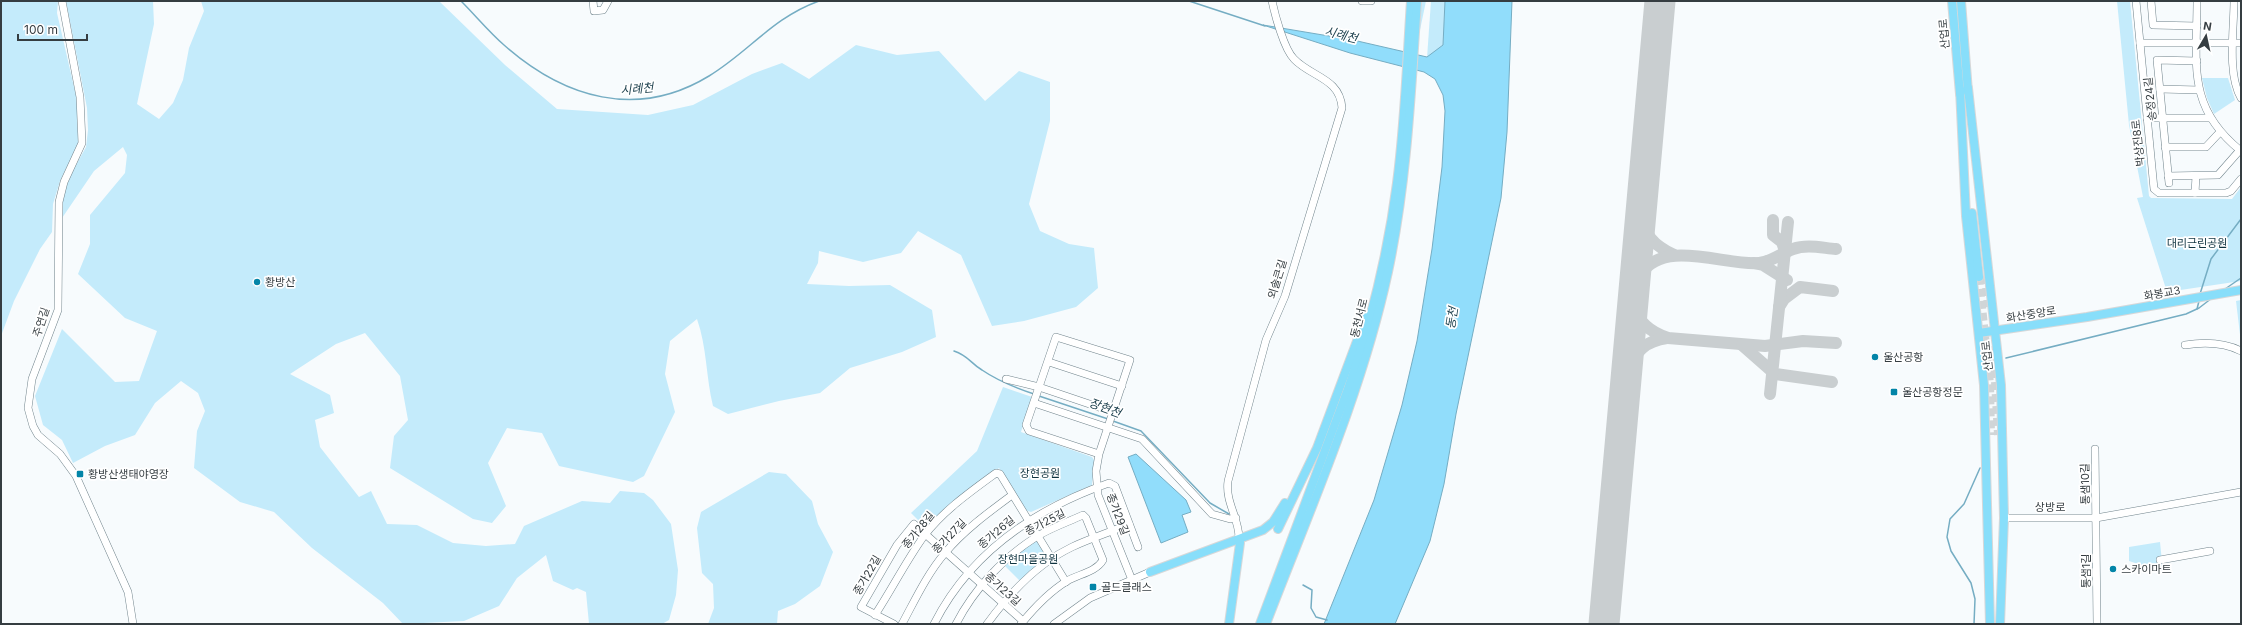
<svg xmlns="http://www.w3.org/2000/svg" width="2242" height="625" font-family="Inter,'Noto Sans KR',sans-serif">
<style>
.green{fill:#c4ebfb}
.water{fill:#91ddfb;stroke:#75adc3}
.lines{fill:none;stroke-linecap:round;stroke-linejoin:round}
.stream{stroke:#75adc3;stroke-width:1.5}
.taxiway{stroke:#c9ced0;stroke-width:12}
.runway{stroke:#c9ced0;stroke-width:31}
.major-tunnel{stroke:#d0d5d7;stroke-width:8;stroke-dasharray:8 4;stroke-linecap:butt}
.minor-casing{stroke:#71848c;stroke-width:8}
.major-casing{stroke:#d7d8d9;stroke-width:10}
.minor{stroke:#fff;stroke-width:7}
.major{stroke:#88defa;stroke-width:8}
.poi-dot{fill:#0385a8;stroke:#fff;stroke-width:1.5}
.labels{text-anchor:middle;stroke-width:3.5;stroke-linejoin:round;paint-order:stroke}
.street-label{font-size:11px;fill:#353d41;stroke:#fff}
.park-label{font-size:11px;fill:#103441;stroke:#fff}
.poi-label{font-size:11px;fill:#353d41;stroke:#fff;text-anchor:start}
.water-label{font-size:12px;font-style:italic;fill:#1f424f;stroke:#fff}
</style>
<rect width="100%" height="100%" fill="#f7fbfd"/>
<g class="green">
<polygon points="1,1 58,1 57,13 77,100 78,144 60,181 53,204 52,232 40,249 14,301 1,336"/>
<path d="M66,1H153L154,24L137,104L159,119L173,103L183,80L189,48L204,11L201,1H439L505,65L557,109L648,115L693,105L752,74L782,63L809,79L856,45L897,55L939,51L985,101L1019,71L1050,82V121L1029,204L1040,231L1069,244L1094,248L1098,288L1076,307L1024,321L992,326L961,255L918,231L901,253L863,262L819,251L818,263L807,284L849,286L890,285L932,310L936,337L902,352L850,368L820,393L779,401L728,414L713,406C706,378 707,347 697,319L670,341L665,374L675,412L644,476L633,482L559,466L542,433L507,428L488,463L506,506L492,523L473,519L390,468L394,436L408,420L400,376L365,333L336,344L290,374L330,395L334,413L315,420L320,447L359,497L371,491L387,524L417,525L453,543L486,546L515,544L524,526L582,501L610,503L620,491L644,493L653,500L671,524L678,570L676,595L669,620L662,624H589L586,592L577,588L573,590L553,581L546,555L517,578L499,606L464,621L403,624L383,603L312,548L274,512L240,502L194,468L197,431L205,411L198,393L181,381L155,403L135,435L105,446L73,463L62,440L43,425L35,396L62,329L115,382L139,381L157,331L125,318L78,274L90,244V215L125,173L127,155L123,147L94,171L60,221L63,196L71,174L86,147L88,130L87,108Z"/>
<polygon points="1421,1 1426,1 1420,30 1419,30"/>
<polygon points="1431,1 1445,1 1443,45 1427,58"/>
<polygon points="2117,1 2130,1 2149,196 2151,198 2232,199 2241,187 2241,281 2167,292 2137,198 2143,197 2129,125"/>
<polygon points="2202,78 2228,78 2235,100 2214,114 2207,98"/>
<polygon points="2241,300 2241,343 2236,301"/>
<polygon points="1003,387 1032,397 1021,432 1092,457 1094,460 1092,485 1031,512 1025,510 999,468 961,497 927,529 911,513 977,451"/>
<polygon points="769,472 786,474 812,501 818,524 833,552 820,586 795,604 778,611 777,624 708,624 714,608 713,584 702,573 697,528 701,512"/>
<polygon points="1034,541 1038,541 1046,555 1046,561 1020,581 1004,565"/>
<polygon points="2160,542 2163,572 2129,561 2129,547"/>
</g>
<g class="water">
<polygon points="1445,1 1512,1 1507,132 1501,198 1456,414 1444,484 1430,541 1395,624 1324,624 1374,500 1402,405 1417,341 1432,249 1442,167 1445,111 1443,95 1435,79 1424,72 1350,53 1263,25 1353,40 1427,57 1443,45"/>
<polygon points="1136,454 1186,500 1191,512 1182,515 1188,532 1161,543 1128,457"/>
</g>
<g class="lines">
<g class="stream">
<path d="M461,1C475,15 489,32 504,45C564,98 637,120 709,76C750,51 772,18 819,1"/>
<polyline points="1189,1 1265,26"/>
<polyline points="2225,289 2241,278"/>
<polyline points="2200,294 2211,259 2241,219"/>
<polyline points="2197,309 2199,301"/>
<path d="M954,351C969,356 970,363 982,370C998,381 1016,388 1034,394"/>
<polyline points="2006,358 2186,314 2199,308 2212,298"/>
<polyline points="1039,396 1108,419"/>
<polyline points="1113,421 1141,431 1210,503 1229,514"/>
<polyline points="1303,585 1312,590 1311,608 1316,617 1327,620"/>
<polyline points="1974,624 1975,599 1971,583 1951,551 1947,537 1950,519 1964,504 1980,468"/>
</g>
<g class="taxiway">
<path d="M1641,212C1644,235 1653,245 1674,255"/>
<polyline points="1773,220 1773,235 1782,242 1784,248"/>
<path d="M1836,249C1822,248 1807,244 1793,249C1782,253 1771,262 1759,263C1725,266 1664,238 1641,274C1634,284 1634,294 1635,306C1638,324 1653,333 1668,338L1765,346L1803,341L1836,343"/>
<polyline points="1754,263 1763,265 1787,280"/>
<polyline points="1779,307 1784,299 1800,287 1833,291"/>
<polyline points="1742,345 1775,374 1832,382"/>
<path d="M1627,371C1636,351 1645,341 1667,338"/>
<polyline points="1770,394 1788,222"/>
</g>
<polyline class="runway" points="1604,624 1660,1"/>
<g class="major-tunnel">
<polyline points="1985,276 1988,307"/>
<polyline points="1979,277 1990,384 1991,435"/>
<polyline points="1993,346 1998,435"/>
</g>
<defs>
<g id="minor">
<polyline points="62,1 80,97 82,143 64,182 59,202 58,310 32,379 28,408 33,426 38,435 60,454 76,476 128,592 133,624"/>
<polyline points="593,1 594,11 603,10 608,1"/>
<polyline points="1362,1 1371,1"/>
<polyline points="2136,1 2154,189 2159,193 2226,193 2231,191 2241,179"/>
<polyline points="2151,1 2153,25 2197,26"/>
<path d="M2197,1C2197,64 2186,107 2241,151"/>
<path d="M2234,1C2234,29 2227,74 2241,98"/>
<polyline points="2140,43 2241,43"/>
<polyline points="2160,89 2199,90"/>
<polyline points="2147,118 2210,118"/>
<polyline points="2165,147 2206,147 2220,132"/>
<polyline points="2168,176 2218,175 2240,150"/>
<polyline points="2169,183 2157,60 2197,61"/>
<polyline points="2195,193 2196,176"/>
<path d="M2185,345C2204,342 2223,342 2241,351"/>
<polyline points="1049,362 1122,386"/>
<polyline points="1006,379 1039,387 1113,412"/>
<polyline points="1034,403 1142,439 1212,514 1230,519 1236,518"/>
<polyline points="2095,449 2097,624"/>
<polyline points="1099,454 1029,431 1026,425 1056,337 1130,360 1099,454 1096,471 1098,495 1132,580"/>
<polyline points="2004,518 2096,518 2241,492"/>
<path d="M1239,538C1239,518 1225,502 1228,481L1266,340L1285,296L1342,108C1340,78 1311,77 1294,59C1284,49 1275,15 1272,1"/>
<polyline points="2160,560 2210,551"/>
<path d="M875,615C892,589 906,561 924,536C943,511 970,492 996,473L1000,474L1066,582"/>
<polyline points="894,624 861,607 897,545 914,524 1023,621"/>
<path d="M902,624C915,600 927,574 945,553C963,531 989,512 1012,495"/>
<path d="M934,624C970,553 1035,509 1109,483L1115,486L1138,547"/>
<path d="M956,624C974,589 1003,558 1036,537C1050,528 1068,522 1083,515L1086,518L1103,560C1096,572 1079,574 1067,581C1049,592 1034,608 1021,624"/>
<path d="M987,624C1009,594 1038,563 1072,547C1091,538 1111,532 1129,524"/>
<polyline points="1054,624 1090,598 1150,572"/>
</g>
<g id="major">
<polyline points="1952,1 1960,94"/>
<polyline points="1961,1 1968,92"/>
<polyline points="1968,88 2001,385 2004,518 2000,624"/>
<polyline points="1960,89 1966,216 1984,385 1990,624"/>
<polyline points="1972,213 1979,277"/>
<polyline points="1979,333 2087,317 2241,290"/>
<polyline points="1278,529 1317,448 1366,317"/>
<polyline points="1150,572 1263,530 1273,522 1285,503"/>
<polyline points="1229,624 1240,543"/>
<path d="M1260,624L1348,389C1371,322 1388,253 1397,183C1405,123 1407,61 1411,1"/>
<path d="M1266,624C1310,509 1362,393 1388,272C1407,183 1411,92 1417,1"/>
</g>
</defs>
<use href="#minor" class="minor-casing"/>
<use href="#major" class="major-casing"/>
<use href="#minor" class="minor"/>
<use href="#major" class="major"/>
</g>
<g class="poi-dot">
<circle cx="257" cy="282" r="4"/>
<circle cx="1875" cy="357" r="4"/>
<rect x="1890" y="388" width="8" height="8" rx="2"/>
<rect x="76" y="470" width="8" height="8" rx="2"/>
<circle cx="2113" cy="569" r="4"/>
<rect x="1089" y="583" width="8" height="8" rx="2"/>
</g>
<g class="labels">
<g class="street-label">
<text transform="translate(1944 34) rotate(-95)" y="4">산업로</text>
<text transform="translate(2150 99) rotate(-96)" y="4">송정24길</text>
<text transform="translate(2138 143) rotate(-96)" y="4">박상진8로</text>
<text transform="translate(1277 279) rotate(-73)" y="4">외솔큰길</text>
<text transform="translate(2162 293) rotate(-10)" y="4">화봉교3</text>
<text transform="translate(2031 314) rotate(-9)" y="4">화산중앙로</text>
<text transform="translate(1359 318) rotate(-76)" y="4">동천서로</text>
<text transform="translate(41 322) rotate(-72)" y="4">주연길</text>
<text transform="translate(1987 356) rotate(-96)" y="4">산업로</text>
<text transform="translate(2085 484) rotate(-91)" y="4">통샘10길</text>
<text x="2050" y="511">상방로</text>
<text transform="translate(1118 514) rotate(69)" y="4">종가29길</text>
<text transform="translate(1045 522) rotate(-27)" y="4">종가25길</text>
<text transform="translate(918 530) rotate(-51)" y="4">종가28길</text>
<text transform="translate(996 532) rotate(-40)" y="4">종가26길</text>
<text transform="translate(949 536) rotate(-46)" y="4">종가27길</text>
<text transform="translate(2086 571) rotate(-90)" y="4">통샘1길</text>
<text transform="translate(867 575) rotate(-60)" y="4">종가22길</text>
<text transform="translate(1003 589) rotate(42)" y="4">종가23길</text>
</g>
<g class="park-label">
<text x="2197" y="247">대리근린공원</text>
<text x="1040" y="477">장현공원</text>
<text x="1028" y="563">장현마을공원</text>
</g>
<g class="poi-label">
<text x="265" y="286">황방산</text>
<text x="1883" y="361">울산공항</text>
<text x="1902" y="396">울산공항정문</text>
<text x="88" y="478">황방산생태야영장</text>
<text x="2121" y="573">스카이마트</text>
<text x="1101" y="591">골드클래스</text>
</g>
<g class="water-label">
<text transform="translate(1341 35) rotate(14)" y="4">시례천</text>
<text transform="translate(637 89) rotate(-5)" y="4">시례천</text>
<text transform="translate(1452 318) rotate(-81)" y="4">동천</text>
<text transform="translate(1105 408) rotate(20)" y="4">장현천</text>
</g>
</g>
<rect width="2242" height="625" fill="none" stroke="#353d41" stroke-width="4"/>
<g transform="translate(2206 36) rotate(9)" stroke="#ffffff" stroke-width="3" paint-order="stroke">
<path d="M0-3L7 15L0 10L-7 15Z" fill="#353d41"/>
<text y="-6" font-size="11" font-weight="bold" text-anchor="middle" fill="#353d41">N</text>
</g>
<path d="M18 34v6h69v-6" fill="none" stroke="#353d41" stroke-width="2"/>
<text x="24" y="34" font-size="12" fill="#353d41" stroke="#ffffff" stroke-width="3" paint-order="stroke">100 m</text>
</svg>
